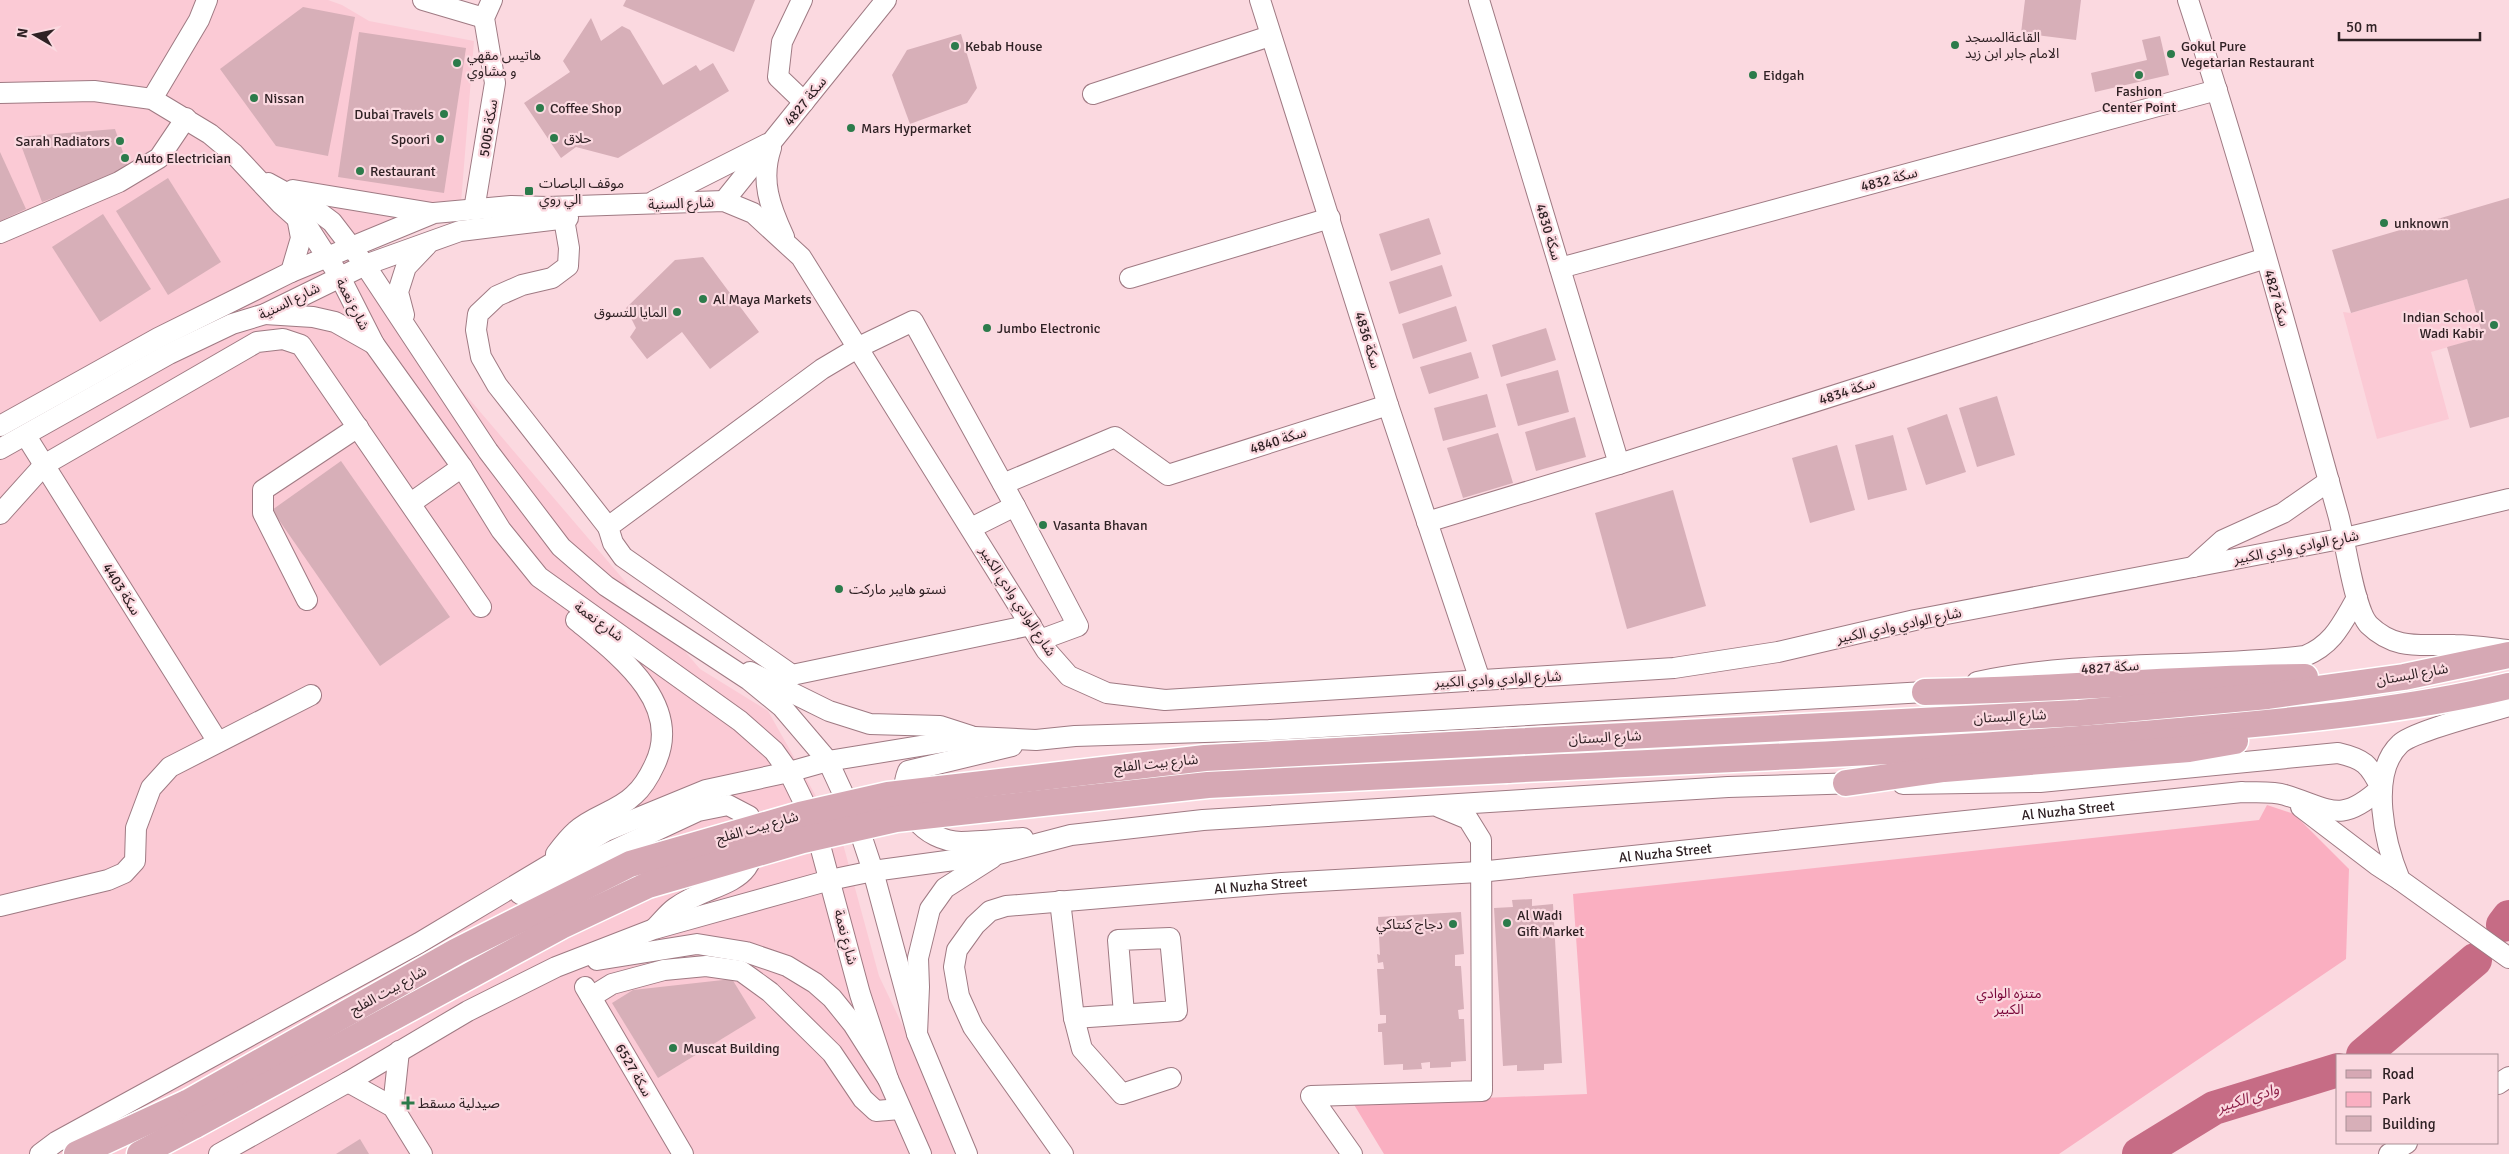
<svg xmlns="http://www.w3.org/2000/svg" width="2509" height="1154" font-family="Signika,'Noto Sans Arabic',sans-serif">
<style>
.built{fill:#fbcad5}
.green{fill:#faafc1}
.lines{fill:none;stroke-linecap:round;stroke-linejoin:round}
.river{stroke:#c66c85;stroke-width:34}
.building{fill:#d7afb8}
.minor-casing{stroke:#9f7a83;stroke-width:22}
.major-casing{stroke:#fff;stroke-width:29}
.minor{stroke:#fff;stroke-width:20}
.major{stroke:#d6a8b4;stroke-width:26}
.major-bridge-casing{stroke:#fff;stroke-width:29;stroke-linecap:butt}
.major-bridge{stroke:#d6a8b4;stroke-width:26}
.poi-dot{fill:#2c7b4b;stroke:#fbd9e0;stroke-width:2}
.labels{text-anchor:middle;stroke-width:4.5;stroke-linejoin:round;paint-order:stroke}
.poi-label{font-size:14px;fill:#2f2124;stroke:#fbd9e0;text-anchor:start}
.street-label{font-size:14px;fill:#2f2124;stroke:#fbd9e0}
.park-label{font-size:14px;fill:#7a0739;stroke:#fbd9e0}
.water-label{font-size:15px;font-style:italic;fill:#8e2149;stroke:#fbd9e0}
</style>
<rect width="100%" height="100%" fill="#fbd9e0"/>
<g class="built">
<polygon points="0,0 328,0 342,5 369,21 474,41 461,203 346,255 700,669 768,711 843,844 879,976 964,1154 0,1154"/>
<polygon points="2467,279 2483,337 2431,352 2449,419 2377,439 2343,312 2351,313"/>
</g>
<polygon class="green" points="2267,805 2294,814 2349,869 2346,959 2059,1154 1384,1154 1353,1103 1587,1094 1573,894 2259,820"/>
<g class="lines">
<g class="river">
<polyline points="2503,925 2509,917"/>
<polyline points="2363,1055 2475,960"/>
<polyline points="2139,1154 2214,1108 2338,1070"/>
</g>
</g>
<g class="building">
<polygon points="626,0 755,0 734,52 623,6"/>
<polygon points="2025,0 2081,0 2076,40 2021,33"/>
<polygon points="303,7 355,17 328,156 276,146 220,69"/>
<polygon points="591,18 601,41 622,26 630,30 663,85 696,65 700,71 713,63 729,91 618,158 576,147 561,158 524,103 570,72 563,61"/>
<polygon points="359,32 466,48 444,193 338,177"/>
<polygon points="961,34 977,88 967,103 910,124 892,75 907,50"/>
<polygon points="2160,36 2169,75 2095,92 2091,73 2147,60 2142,40"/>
<polygon points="115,129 129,170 42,202 18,137"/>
<polygon points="0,152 26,209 0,221"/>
<polygon points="168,178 221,262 168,295 116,211"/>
<polygon points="2509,198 2509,417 2470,428 2447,347 2483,337 2467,279 2351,313 2332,250"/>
<polygon points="103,214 151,289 100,322 52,247"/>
<polygon points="1429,218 1441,254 1391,271 1379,234"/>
<polygon points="703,257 759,332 710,369 682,332 647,359 630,337 636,328 626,308 675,260"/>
<polygon points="1442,265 1452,296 1399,314 1389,282"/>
<polygon points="1456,306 1467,341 1413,359 1402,324"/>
<polygon points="1546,328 1556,360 1501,377 1492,345"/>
<polygon points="1471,352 1479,378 1429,394 1420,367"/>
<polygon points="1558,370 1569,412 1518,426 1506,384"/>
<polygon points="1487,394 1496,427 1443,441 1434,408"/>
<polygon points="1997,396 2015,455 1977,467 1959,408"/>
<polygon points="1947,414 1966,472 1926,485 1907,428"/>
<polygon points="1575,417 1586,457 1536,471 1525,432"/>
<polygon points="1498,433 1513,483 1463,498 1447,448"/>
<polygon points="1893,435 1907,490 1868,500 1855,445"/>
<polygon points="1837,445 1855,510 1810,523 1792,458"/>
<polygon points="341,461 450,617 380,666 272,510"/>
<polygon points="1673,490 1706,606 1627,629 1595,513"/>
<polygon points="1532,899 1532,906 1553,904 1562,1063 1544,1064 1544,1070 1517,1071 1517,1065 1503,1066 1494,908 1513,907 1512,900"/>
<polygon points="1461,912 1464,954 1455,955 1455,966 1461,966 1464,1009 1458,1010 1459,1019 1464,1019 1466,1061 1451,1062 1451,1067 1430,1068 1430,1062 1421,1063 1422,1069 1403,1070 1403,1064 1384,1065 1382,1032 1378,1032 1378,1024 1386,1023 1386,1015 1380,1015 1377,969 1384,969 1383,962 1378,963 1377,954 1380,955 1378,917"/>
<polygon points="732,979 756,1018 658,1078 612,1003 633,990"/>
<polygon points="360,1139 369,1154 336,1154"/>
</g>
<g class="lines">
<defs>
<g id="minor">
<polyline points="423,0 484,18"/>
<polyline points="802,0 782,42 778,77 804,102"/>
<polyline points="1260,0 1388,405 1480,680"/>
<polyline points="1479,0 1619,464"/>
<path d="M2188,0C2244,170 2290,342 2338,514C2345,538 2354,610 2369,625C2396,651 2421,644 2455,645C2472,645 2490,648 2507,650"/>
<polyline points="0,93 94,91 152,99 210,134 234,154 280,203 309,229 340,277 374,344 462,467 501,530 539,577 740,721 774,751 789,772 814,823 860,994 888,1079"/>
<polyline points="1093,94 1270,36"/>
<polyline points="152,99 199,20 207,0"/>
<path d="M771,148C760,180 770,207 784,237"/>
<polyline points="268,183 312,207 332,222 365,265 488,451 561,547 606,586 749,680 782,707 828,761 858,826 873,871 917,1034"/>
<polyline points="293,190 432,213"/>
<polyline points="654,201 767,144"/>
<polyline points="724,201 886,0"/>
<polyline points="474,210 495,83 484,18 492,0"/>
<polyline points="564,219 569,248 568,266 552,278 522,285 497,296 478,314 476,330 481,357 497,385 608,527"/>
<polyline points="0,233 119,182 159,158 186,118"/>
<polyline points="1560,268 2217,90"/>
<polyline points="291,272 301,238 297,217"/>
<polyline points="1130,278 1330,218"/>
<polyline points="265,314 313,317 335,322 374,344"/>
<polyline points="404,315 398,292 406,267 427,245"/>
<polyline points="0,426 158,338 291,272 434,213 511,206 548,207 724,201 753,213 801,257 1046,650 1069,676 1107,693 1165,700 1674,668 1778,652 1915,620 2345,538 2509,499"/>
<polyline points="26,436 218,742"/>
<polyline points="0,449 169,354 232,324 265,314 365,265 460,231 568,218"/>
<polyline points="1003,484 1115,437 1168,475 1388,405"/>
<polyline points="411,503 462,467"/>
<polyline points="1015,506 1078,626 1040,640"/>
<polyline points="0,514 44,465 257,342 283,339 301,345 481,607"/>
<polyline points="1427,522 1619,464 2266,258"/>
<polyline points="971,528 1015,506 913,321 859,347 822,369 608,527 613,543 623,557 792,675 1031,625"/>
<polyline points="2193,567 2223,540 2283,513 2329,481"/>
<polyline points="307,600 263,513 263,490 358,427"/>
<polyline points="750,672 829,711 870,724 940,726 971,736"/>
<path d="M1977,682C2085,659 2196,669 2305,656C2334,644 2342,623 2357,598"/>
<path d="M2509,706C2487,713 2413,731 2400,744C2368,774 2385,844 2400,880L2509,958"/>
<path d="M1012,746L908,771C894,806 924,841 961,842C981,842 1003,839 1023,838"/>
<path d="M1903,784L2040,782L2338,753C2364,759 2369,764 2381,788"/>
<polyline points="2301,807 2377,865 2400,880"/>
<path d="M556,854C562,846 568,838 576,831C592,816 618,811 634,795C643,787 650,775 655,764C684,703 617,654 576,620"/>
<path d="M520,894L698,811L728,805L749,816C769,889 716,878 675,908C668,913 662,921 655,928"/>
<polyline points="1060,901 1074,1018 1082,1049 1122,1094 1171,1078"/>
<polyline points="0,906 108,880 124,873 135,861 136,828 151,788 170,767 311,695"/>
<polyline points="597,960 697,944 746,952 787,966 815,983 832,998 853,1024 888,1079 921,1154"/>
<polyline points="585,987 683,1154"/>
<polyline points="591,997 612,984 664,970 706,966 741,971 770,992 832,1053 863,1099 876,1111 900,1109"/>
<polyline points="1074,1018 1177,1011 1170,938 1118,940 1124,1014"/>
<polyline points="348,1082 393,1107 422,1154"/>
<polyline points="2498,1084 2509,1077"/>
<polyline points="393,1107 399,1051"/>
<polyline points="40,1154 56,1142 419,943 606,831 706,790 789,772 828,761 975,737 1036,740 1075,736 1269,730 1925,692 1938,690"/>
<polyline points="219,1154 348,1082 468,1011 556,967 654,929 830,880 873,871 998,854 1071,835 1203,820 1728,787 1859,783"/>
<polyline points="967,1154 917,1034 919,987 918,958 930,909 945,888 992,858"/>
<path id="s1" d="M1063,1154L973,1027L959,996L954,967L957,950L975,925L990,911L1006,906L1282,883L1479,872L2242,792C2256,793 2272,791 2285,795C2331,809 2340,825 2381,788"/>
<polyline points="1352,1154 1311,1096 1482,1091 1481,840 1468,819 1439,807"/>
<polyline points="2389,1154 2407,1143"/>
</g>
<g id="major">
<path d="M1925,692C2052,690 2179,678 2305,677"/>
<polyline points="1507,742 2079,713 2268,696 2404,677 2509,655"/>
<path d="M1507,770C1731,758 1956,751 2179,731C2289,721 2401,712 2509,686"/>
<polyline points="1846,783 1944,769 2189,749 2235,741"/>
<polyline points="77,1154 189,1102"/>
<polyline points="140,1154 195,1125"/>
</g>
</defs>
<use href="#minor" class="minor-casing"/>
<use href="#major" class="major-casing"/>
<use href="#minor" class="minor"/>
<use href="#major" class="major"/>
<defs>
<g id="major-bridge">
<polyline points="189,1102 457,951 630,864 800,815 888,795 1205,758 1507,742"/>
<polyline points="195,1125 561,926 648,885 803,840 896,819 1208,785 1507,770"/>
</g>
</defs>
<use href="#major-bridge" class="major-bridge-casing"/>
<use href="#major-bridge" class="major-bridge"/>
</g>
<g class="poi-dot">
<circle cx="1955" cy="45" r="5"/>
<circle cx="955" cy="46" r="5"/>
<circle cx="2171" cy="54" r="5"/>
<circle cx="457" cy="63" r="5"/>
<circle cx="1753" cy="75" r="5"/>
<circle cx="2139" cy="75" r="5"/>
<circle cx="254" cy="98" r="5"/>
<circle cx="540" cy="108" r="5"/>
<circle cx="444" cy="114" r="5"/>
<circle cx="851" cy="128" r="5"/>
<circle cx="554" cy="138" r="5"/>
<circle cx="440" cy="139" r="5"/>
<circle cx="120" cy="141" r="5"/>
<circle cx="125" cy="158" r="5"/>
<circle cx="360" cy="171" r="5"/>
<rect x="524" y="186" width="10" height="10" rx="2.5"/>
<circle cx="2384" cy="223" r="5"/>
<circle cx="703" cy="299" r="5"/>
<circle cx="677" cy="312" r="5"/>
<circle cx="2494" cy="325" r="5"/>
<circle cx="987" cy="328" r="5"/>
<circle cx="1043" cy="525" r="5"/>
<circle cx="839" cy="589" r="5"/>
<circle cx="1507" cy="923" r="5"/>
<circle cx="1453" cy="924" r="5"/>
<circle cx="673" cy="1048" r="5"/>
<path d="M405.5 1095.5h5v5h5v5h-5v5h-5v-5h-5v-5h5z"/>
</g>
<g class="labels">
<g class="poi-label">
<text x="1965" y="42">القاعةالمسجد<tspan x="1965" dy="16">الامام جابر ابن زيد</tspan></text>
<text x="965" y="51">Kebab House</text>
<text x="2181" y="51">Gokul Pure<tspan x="2181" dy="16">Vegetarian Restaurant</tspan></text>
<text x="467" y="60">هاتيس مقهي<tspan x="467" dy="16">و مشاوي</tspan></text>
<text x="1763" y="80">Eidgah</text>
<text x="2139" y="96" text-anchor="middle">Fashion<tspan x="2139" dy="16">Center Point</tspan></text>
<text x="264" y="103">Nissan</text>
<text x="550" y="113">Coffee Shop</text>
<text x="434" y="119" text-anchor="end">Dubai Travels</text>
<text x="861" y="133">Mars Hypermarket</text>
<text x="564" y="143">حلاق</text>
<text x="430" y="144" text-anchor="end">Spoori</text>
<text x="110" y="146" text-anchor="end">Sarah Radiators</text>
<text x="135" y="163">Auto Electrician</text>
<text x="370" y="176">Restaurant</text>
<text x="539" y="188">موقف الباصات<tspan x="539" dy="16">الي روي</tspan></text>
<text x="2394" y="228">unknown</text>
<text x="713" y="304">Al Maya Markets</text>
<text x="667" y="317" text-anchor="end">المايا للتسوق</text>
<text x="2484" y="322" text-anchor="end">Indian School<tspan x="2484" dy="16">Wadi Kabir</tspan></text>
<text x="997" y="333">Jumbo Electronic</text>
<text x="1053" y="530">Vasanta Bhavan</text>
<text x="849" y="594">نستو هايبر ماركت</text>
<text x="1517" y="920">Al Wadi<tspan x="1517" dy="16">Gift Market</tspan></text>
<text x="1443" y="929" text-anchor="end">دجاج كنتاكي</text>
<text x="683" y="1053">Muscat Building</text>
<text x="418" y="1108">صيدلية مسقط</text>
</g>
<g class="street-label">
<text transform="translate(805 101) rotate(-51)" y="5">سكة 4827</text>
<text transform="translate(488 128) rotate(-81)" y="5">سكة 5005</text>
<text transform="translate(1889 179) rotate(-15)" y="5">سكة 4832</text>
<text transform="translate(681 203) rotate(-2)" y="5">شارع السنية</text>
<text transform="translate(1549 232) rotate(73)" y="5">سكة 4830</text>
<text transform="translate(2277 298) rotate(74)" y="5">سكة 4827</text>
<text transform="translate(289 301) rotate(-26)" y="5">شارع السنية</text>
<text transform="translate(353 304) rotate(63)" y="5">شارع نعمة</text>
<text transform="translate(1368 340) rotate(73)" y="5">سكة 4836</text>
<text transform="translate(1847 391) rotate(-18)" y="5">سكة 4834</text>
<text transform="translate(1278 440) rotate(-18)" y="5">سكة 4840</text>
<text transform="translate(2296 547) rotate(-11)" y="5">شارع الوادي وادي الكبير</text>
<text transform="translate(122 589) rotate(58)" y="5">سكة 4403</text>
<text transform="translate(1018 601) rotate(57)" y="5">شارع الوادي وادي الكبير</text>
<text transform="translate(599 621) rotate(36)" y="5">شارع نعمة</text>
<text transform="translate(1899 625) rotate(-12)" y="5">شارع الوادي وادي الكبير</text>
<text transform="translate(2110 667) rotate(-4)" y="5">سكة 4827</text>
<text transform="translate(2412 674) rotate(-10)" y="5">شارع البستان</text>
<text transform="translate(1498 679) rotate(-3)" y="5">شارع الوادي وادي الكبير</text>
<text transform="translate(2010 716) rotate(-3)" y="5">شارع البستان</text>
<text transform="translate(1605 737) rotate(-3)" y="5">شارع البستان</text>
<text transform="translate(1156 763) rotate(-6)" y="5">شارع بيت الفلج</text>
<text dy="5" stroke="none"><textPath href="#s1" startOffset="1371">Al Nuzha Street</textPath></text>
<text transform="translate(757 827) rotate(-16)" y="5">شارع بيت الفلج</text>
<text dy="5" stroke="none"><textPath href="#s1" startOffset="966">Al Nuzha Street</textPath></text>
<text dy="5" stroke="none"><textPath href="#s1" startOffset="560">Al Nuzha Street</textPath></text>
<text transform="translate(846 937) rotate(75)" y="5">شارع نعمة</text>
<text transform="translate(388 990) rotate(-29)" y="5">شارع بيت الفلج</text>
<text transform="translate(634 1070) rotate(60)" y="5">سكة 6527</text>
</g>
<g class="park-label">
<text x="2009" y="998">متنزه الوادي<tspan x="2009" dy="16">الكبير</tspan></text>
</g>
<g class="water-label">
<text transform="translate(2248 1098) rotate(-18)" y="5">وادي الكبير</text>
</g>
</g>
<rect x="2336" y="1054" width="162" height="90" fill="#fbd9e0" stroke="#a98f95"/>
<rect x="2346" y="1070" width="25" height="8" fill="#d6a8b4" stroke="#a98f95"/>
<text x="2382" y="1079" font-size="15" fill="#2f2124">Road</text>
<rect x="2346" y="1092" width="25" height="15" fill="#faafc1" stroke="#a98f95"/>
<text x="2382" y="1104" font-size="15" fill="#2f2124">Park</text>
<rect x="2346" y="1116" width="25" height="15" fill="#d7afb8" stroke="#a98f95"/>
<text x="2382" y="1129" font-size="15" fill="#2f2124">Building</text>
<g transform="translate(35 35) rotate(279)" stroke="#fbd9e0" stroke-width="4" paint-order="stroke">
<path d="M0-4L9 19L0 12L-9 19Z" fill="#2f2124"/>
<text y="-8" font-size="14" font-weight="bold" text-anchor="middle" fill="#2f2124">N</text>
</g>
<path d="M2339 32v8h141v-8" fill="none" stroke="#2f2124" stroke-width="2.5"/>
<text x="2346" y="32" font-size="15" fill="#2f2124" stroke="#fbd9e0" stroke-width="4" paint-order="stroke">50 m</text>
</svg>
